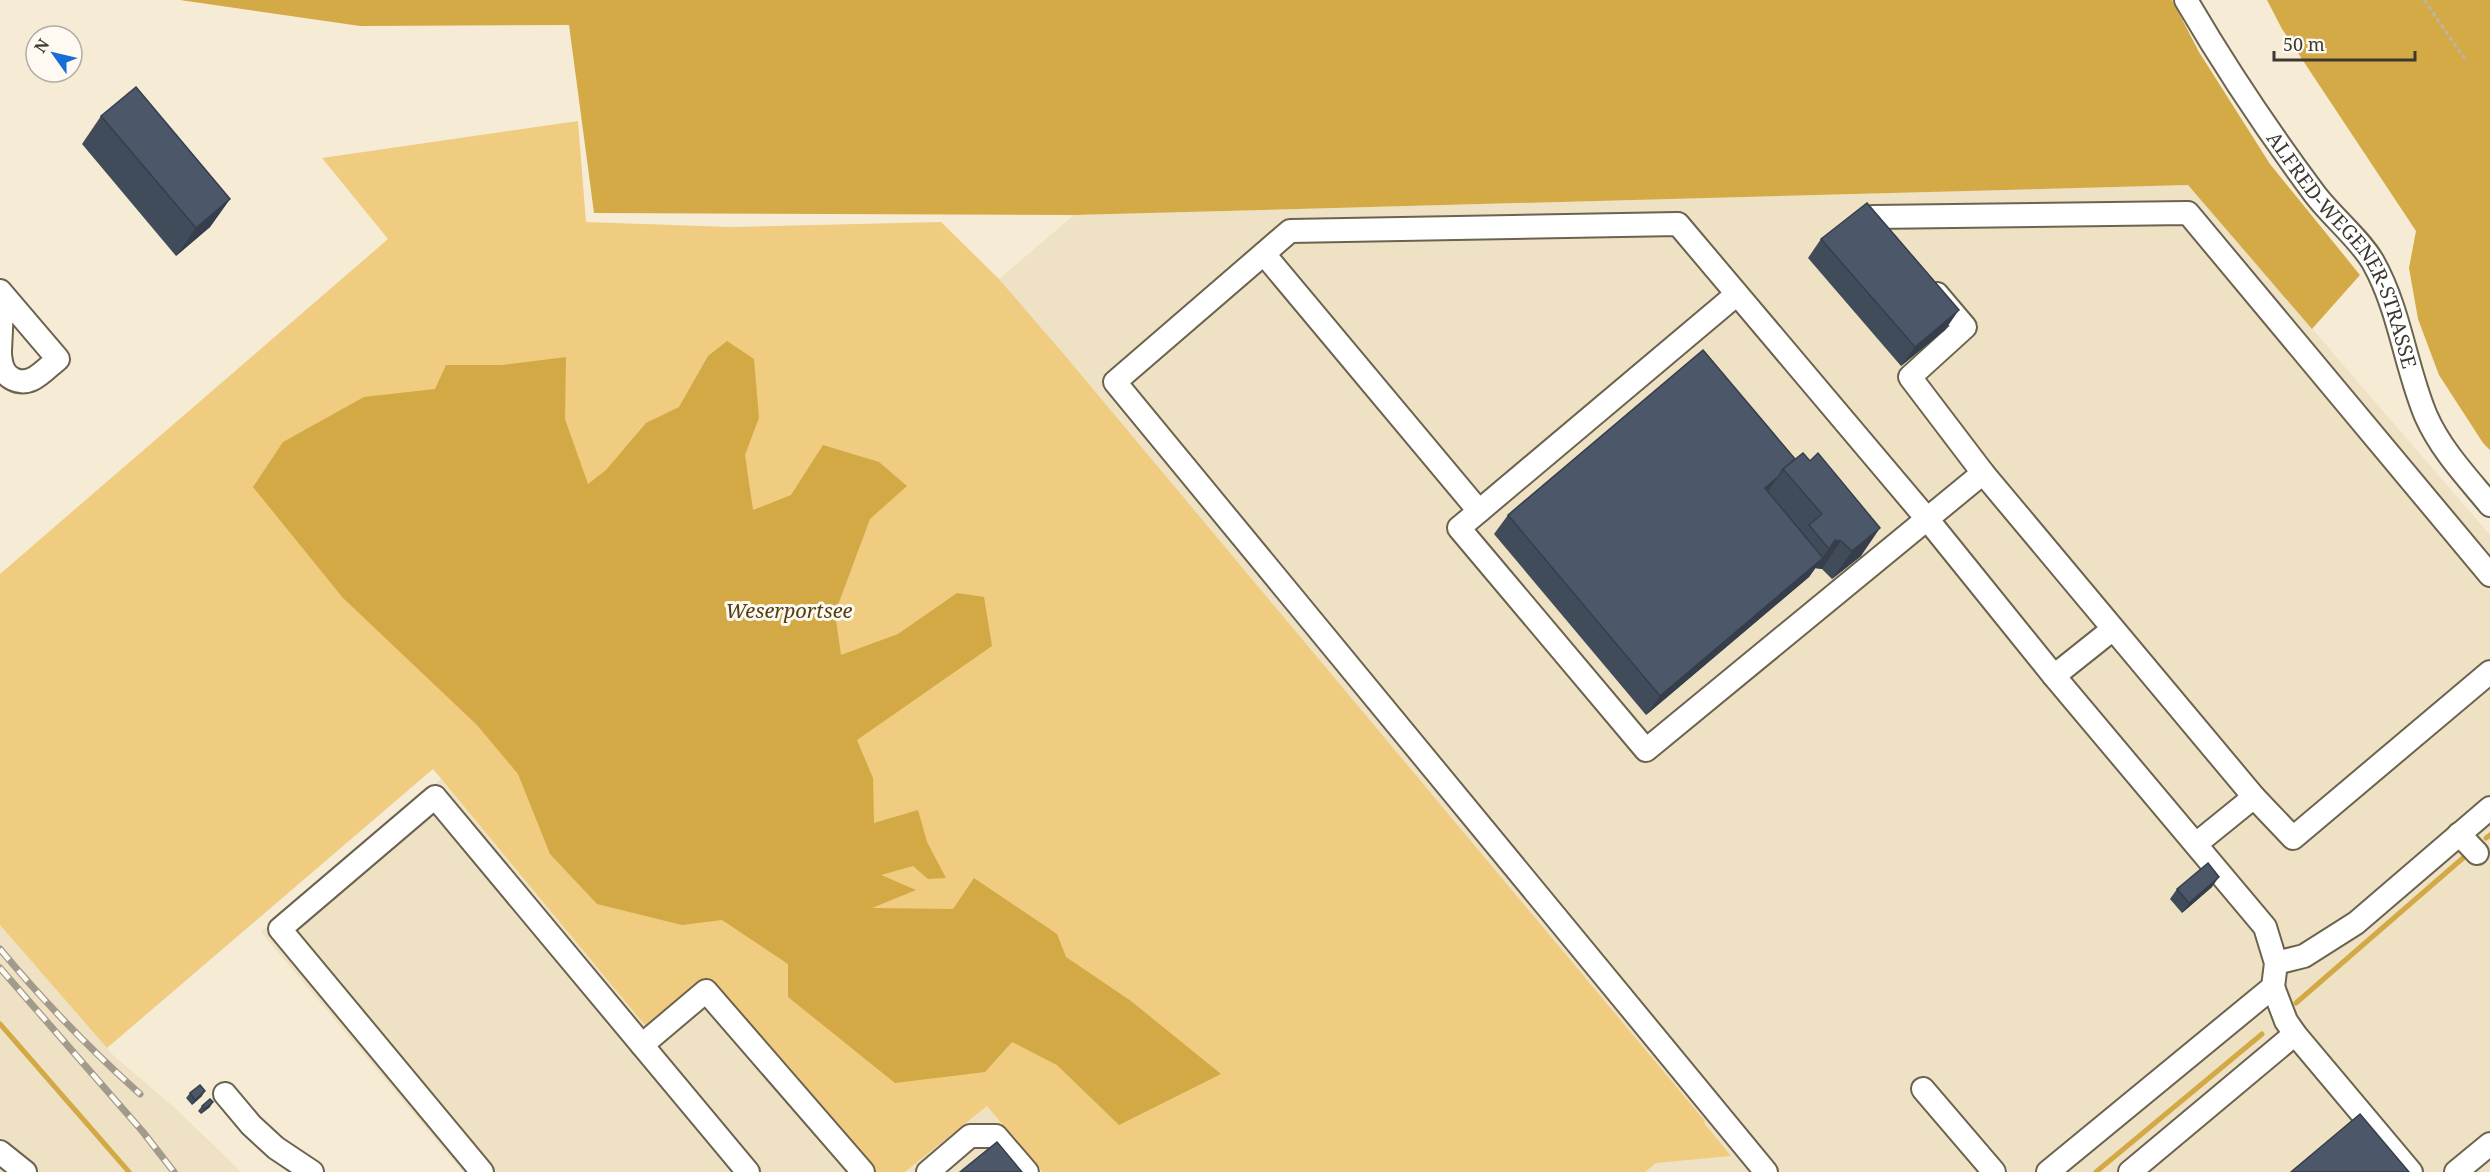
<svg xmlns="http://www.w3.org/2000/svg" width="2490" height="1172" font-family="'Noto Serif',serif">
<style>
.built{fill:#eee1c4}
.green{fill:#efcc7f}
.forest{fill:#d4aa47}
.water{fill:#d3a946}
.lines{fill:none;stroke-linecap:round;stroke-linejoin:round}
.stream{stroke:#d3a946;stroke-width:5}
.minor-casing{stroke:#6c634f;stroke-width:26}
.path{stroke:#bdb5a3;stroke-width:3;stroke-dasharray:4.5 3;stroke-linecap:butt}
.minor{stroke:#fff;stroke-width:22}
.rail-casing{stroke:#a29b8b;stroke-width:7}
.rail{stroke:#fefaf1;stroke-width:4.5;stroke-dasharray:14;stroke-linecap:butt}
.wall{fill:#414c5a}
.shaded-wall{fill:#353e4a}
.building{fill:#4c5869;stroke:#353e4a;stroke-width:1.5}
.labels{text-anchor:middle;stroke-width:6;stroke-linejoin:round;paint-order:stroke}
.street-label{font-size:20px;fill:#3d3930;stroke:#fefaf1}
.park-label{font-size:20px;font-style:italic;fill:#514017;stroke:#fefaf1}
</style>
<rect width="100%" height="100%" fill="#f6ecd6"/>
<g class="built">
<polygon points="2188,185 2490,535 2490,1172 1645,1172 1705,1121 999,279 1074,215"/>
<polygon points="441,779 648,1029 708,980 876,1172 463,1172 261,932"/>
<polygon points="0,925 113,1055 175,1108 241,1172 0,1172"/>
<polygon points="987,1106 1042,1172 905,1172"/>
</g>
<polygon class="green" points="578,121 586,222 730,227 941,222 999,279 1067,358 1705,1121 1704,1123 1731,1156 1656,1163 1645,1172 1042,1172 987,1106 905,1172 876,1172 708,980 648,1029 433,769 107,1048 0,925 0,574 388,239 322,158"/>
<g class="forest">
<polygon points="180,0 2172,0 2199,52 2270,164 2360,275 2312,329 2188,185 1074,215 594,213 569,25 360,26"/>
<polygon points="2267,0 2490,0 2490,450 2483,443 2439,375 2418,319 2409,268 2416,231 2282,29"/>
</g>
<polygon class="water" points="727,341 754,359 759,418 745,455 753,510 791,495 823,445 879,462 907,486 870,519 835,613 841,655 898,634 957,593 984,597 992,646 857,740 873,778 874,823 918,810 927,842 946,878 928,879 913,866 881,875 916,890 872,908 953,909 974,878 1057,934 1066,957 1131,1001 1221,1074 1119,1125 1057,1065 1012,1042 985,1072 895,1083 788,997 788,964 722,920 682,925 597,904 550,854 518,774 477,725 343,598 253,487 283,442 364,397 435,389 446,365 502,365 566,357 565,419 588,484 606,470 646,423 679,407 708,356"/>
<g class="lines">
<g class="stream">
<polyline points="2486,838 2490,835"/>
<polyline points="2296,1003 2463,858"/>
<polyline points="0,1024 129,1172"/>
<polyline points="2096,1172 2262,1034"/>
</g>
<defs>
<g id="minor">
<path id="s1" d="M2186,0C2225,67 2268,131 2314,193C2331,216 2359,238 2373,262C2400,310 2405,366 2426,416C2441,450 2467,477 2490,505"/>
<polyline points="1873,217 2188,213 2490,575"/>
<polyline points="1264,254 1479,511"/>
<path d="M0,291L58,359C44,370 31,388 13,379C3,374 1,365 0,354"/>
<polyline points="0,294 2,308 0,351"/>
<polyline points="1737,294 1459,528 1646,750 1983,473 1910,377 1965,327 1937,294"/>
<polyline points="1983,473 2254,797"/>
<polyline points="2054,676 2113,629"/>
<polyline points="2459,834 2477,853"/>
<polyline points="2196,844 2254,797 2293,838 2490,672"/>
<polyline points="2276,963 2304,956 2356,923 2490,808"/>
<polyline points="2273,987 2286,1021 2295,1034 2411,1172"/>
<polyline points="642,1045 706,991 863,1172"/>
<polyline points="1923,1089 1994,1172"/>
<polyline points="225,1094 251,1125 276,1148 312,1172"/>
<polyline points="0,1152 25,1172"/>
<polyline points="482,1172 280,929 435,797 748,1172"/>
<polyline points="928,1172 970,1136 996,1136 1027,1172"/>
<polyline points="1766,1172 1115,382 1290,231 1678,224 1928,520 2054,676 2265,927 2276,963 2273,987 2048,1172"/>
<polyline points="2130,1172 2295,1034"/>
<polyline points="2456,1172 2490,1144"/>
</g>
</defs>
<use href="#minor" class="minor-casing"/>
<polyline class="path" points="2424,0 2467,62"/>
<use href="#minor" class="minor"/>
<defs>
<g id="rail">
<path d="M0,949C43,1001 90,1049 140,1094"/>
<polyline points="0,968 143,1132 174,1172"/>
</g>
</defs>
<use href="#rail" class="rail-casing"/>
<use href="#rail" class="rail"/>
</g>
<g class="wall">
<polygon points="101,116 230,199 210,227 176,256 82,144"/>
<polygon points="1821,239 1945,330 1901,366 1808,258"/>
<polygon points="1703,350 1861,556 1832,579 1822,569 1815,568 1809,577 1646,715 1494,534 1508,515"/>
<polygon points="2212,887 2182,913 2170,899 2177,889"/>
<polygon points="190,1093 202,1096 192,1105 186,1098"/>
<polygon points="202,1106 210,1107 201,1114 198,1111"/>
</g>
<g class="shaded-wall">
<polygon points="230,199 210,227 176,256 196,228"/>
<polygon points="1959,310 1945,330 1901,366 1915,347"/>
<polygon points="1778,477 1764,497 1765,488"/>
<polygon points="1880,528 1861,556 1832,579 1852,551"/>
<polygon points="1835,540 1841,541 1822,569 1815,568"/>
<polygon points="1823,558 1809,577 1646,715 1660,696"/>
<polygon points="2219,877 2212,887 2182,913 2189,903"/>
<polygon points="205,1091 202,1096 192,1105 195,1100"/>
<polygon points="213,1102 210,1107 201,1114 205,1109"/>
</g>
<g class="building">
<polygon points="136,87 230,199 196,228 101,116"/>
<polygon points="1867,203 1959,310 1915,347 1821,239"/>
<polygon points="1703,350 1795,459 1783,469 1778,477 1765,488 1823,558 1660,696 1508,515"/>
<polygon points="1803,453 1810,461 1818,453 1880,528 1852,551 1841,541 1835,540 1829,549 1809,525 1822,514 1783,469"/>
<polygon points="2208,863 2219,877 2189,903 2177,889"/>
<polygon points="200,1085 205,1091 195,1100 190,1093"/>
<polygon points="210,1099 213,1102 205,1109 202,1106"/>
<polygon points="2360,1114 2409,1172 2291,1172"/>
<polygon points="997,1142 1022,1172 960,1172"/>
</g>
<g class="labels">
<g class="street-label">
<text dy="7" stroke="none"><textPath href="#s1" startOffset="297">ALFRED-WEGENER-STRASSE</textPath></text>
</g>
<g class="park-label">
<text x="789" y="618">Weserportsee</text>
</g>
</g>
<g transform="translate(54 54) rotate(304)"><circle r="28" fill="#fefaf1" stroke="#b1ada4" stroke-width="1.5"/>
<path d="M0-4.5L10 22L0 15L-10 22Z" fill="#176ed7"/>
<text y="-9" font-size="16" font-weight="bold" text-anchor="middle" fill="#3d3930">N</text>
</g>
<path d="M2274 51v9h141v-9" fill="none" stroke="#3d3930" stroke-width="3"/>
<text x="2283" y="51" font-size="18" fill="#3d3930" stroke="#fefaf1" stroke-width="4.5" paint-order="stroke">50 m</text>
</svg>
